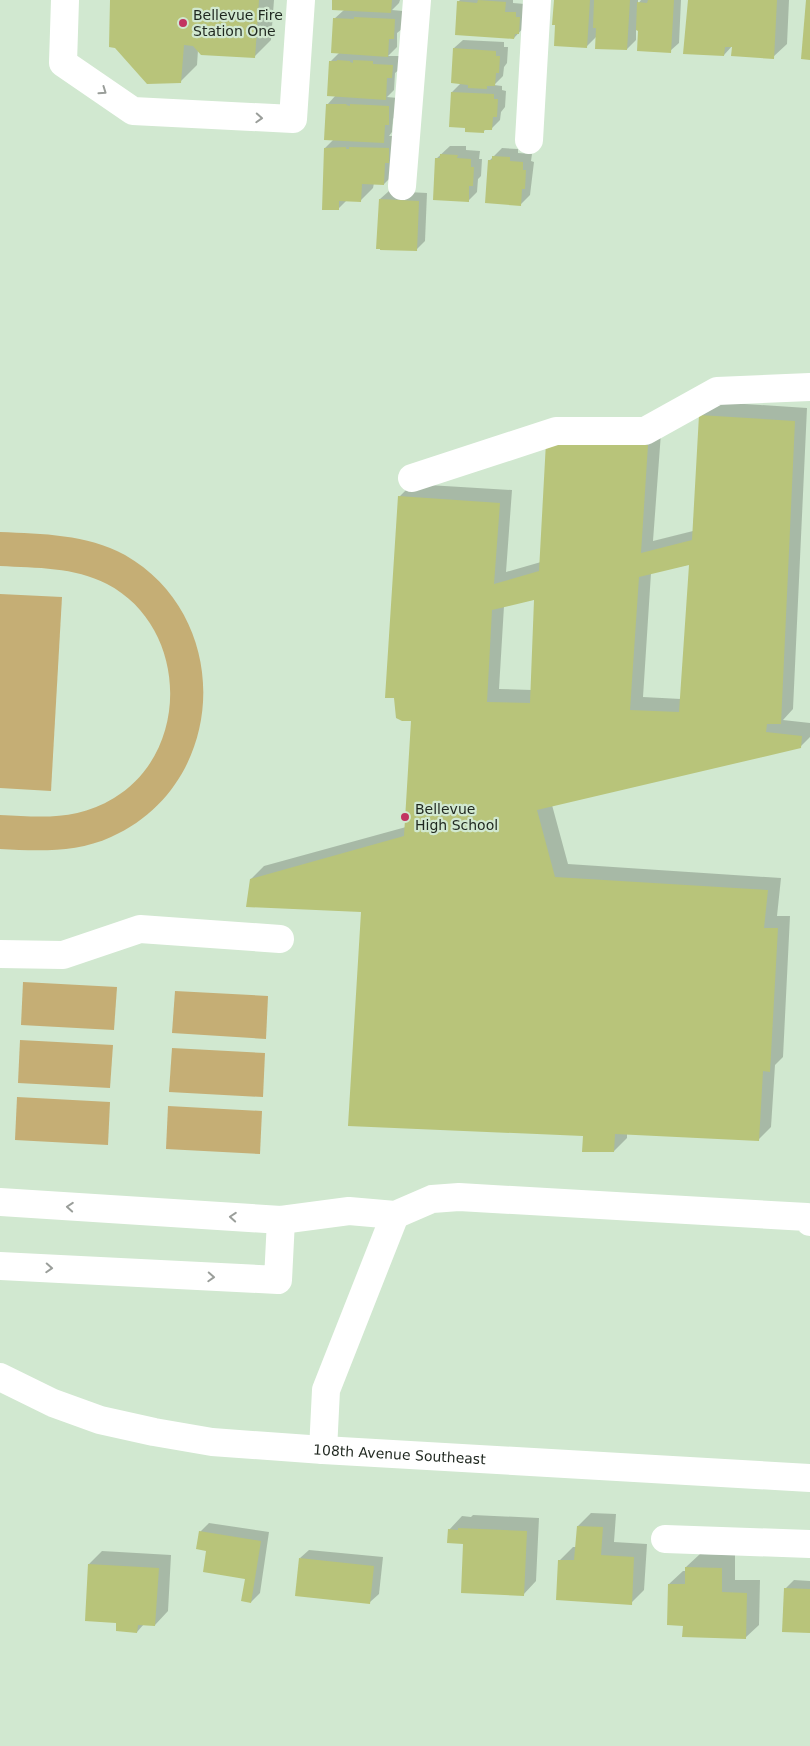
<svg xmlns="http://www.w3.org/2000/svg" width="810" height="1746" font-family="'DejaVu Sans',sans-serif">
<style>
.green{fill:#c5ae75}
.shadow{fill:#0003;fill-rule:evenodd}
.building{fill:#b8c47a;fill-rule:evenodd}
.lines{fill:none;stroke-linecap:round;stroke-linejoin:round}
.minor{stroke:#fff;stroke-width:28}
.oneway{stroke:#9a9e9a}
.poi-dot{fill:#c23461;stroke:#d1e8d0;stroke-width:2}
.labels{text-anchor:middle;stroke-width:4.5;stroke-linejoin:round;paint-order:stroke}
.poi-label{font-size:14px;fill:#1f271f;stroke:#d1e8d0;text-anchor:start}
.street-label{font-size:14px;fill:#1f271f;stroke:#d1e8d0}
</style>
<rect width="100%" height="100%" fill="#d1e8d0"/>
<g class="green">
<path d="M0,532C43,534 86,534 125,555C235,618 228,785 111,837C76,853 38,851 0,849V815C42,817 76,821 114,798C192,751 188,626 107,584C74,567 37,568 0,566Z"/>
<polygon points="0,594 62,597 51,791 0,788"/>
<polygon points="23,982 117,987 114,1030 21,1025"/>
<polygon points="175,991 268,996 266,1039 172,1033"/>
<polygon points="20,1040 113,1045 110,1088 18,1083"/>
<polygon points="172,1048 265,1053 263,1097 169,1092"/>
<polygon points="17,1097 110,1102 108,1145 15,1140"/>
<polygon points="168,1106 262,1111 260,1154 166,1149"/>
</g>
<g class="shadow">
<polygon points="112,0 274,0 271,40 254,57 198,50 197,65 180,82"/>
<polygon points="334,0 400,0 399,3 392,10 403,11 402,29 397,33 397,47 388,56 401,56 401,68 395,73 394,90 387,97 398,98 397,115 393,119 392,132 389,136 402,136 397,171 384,184 374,183 373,188 360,201 347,200 338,209 325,148 334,139 327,105 336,95 331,61 339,53 334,19 344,10"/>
<polygon points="460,0 513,0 513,3 525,4 527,24 514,38 458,2"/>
<polygon points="555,0 638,0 638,4 641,0 681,0 679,43 670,51 640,29 636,29 636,40 627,49 596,37 586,47"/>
<polygon points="689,0 789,0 787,44 773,57 733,45 724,55"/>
<polygon points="463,40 504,42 504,47 508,47 507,63 504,67 503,76 494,85 502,86 502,90 506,91 505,107 501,112 500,120 491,129 486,129 484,131 452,92 461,83 454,48"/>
<polygon points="450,146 466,146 466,150 480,151 479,159 482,159 481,176 478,179 477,192 468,201 436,159"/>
<polygon points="502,148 518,149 518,153 532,154 531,161 534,162 530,195 521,204 489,161"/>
<polygon points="389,191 427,193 425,241 416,250 380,199"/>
<path d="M714,402L807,408L793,709L783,720L810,723V737L800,747L552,805L568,864L781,878L777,916H790L783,1057L775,1065L771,1127L758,1140L627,1133V1138L614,1151L584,1135L362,911L251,879L264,866L406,827L413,719L399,497L412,484L512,490L506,572L541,562L548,442L661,433L653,541L693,531L701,416ZM691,564L681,699L643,697L651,573ZM536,599L532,690L499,689L504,606Z"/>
<polygon points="591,1513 616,1514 614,1542 647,1544 644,1590 631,1603 560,1560 573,1547 577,1547 578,1526"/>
<polygon points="473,1515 539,1518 536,1581 523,1595 449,1530 462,1516 471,1517"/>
<polygon points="209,1523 269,1532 260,1593 251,1602 247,1578 207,1550 200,1532"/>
<polygon points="309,1550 383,1557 379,1594 370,1602 300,1558"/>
<polygon points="102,1551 171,1555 168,1611 155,1625 144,1624 137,1632 118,1622 89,1564"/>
<polygon points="700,1554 735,1555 735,1580 760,1580 759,1625 745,1638 684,1624 669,1584 683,1571 686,1571 686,1567"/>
<polygon points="794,1580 810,1581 810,1632 785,1589"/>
</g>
<g class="building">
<polygon points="110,0 259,0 255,58 201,55 193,46 184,45 181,83 147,84 115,48 109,47"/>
<polygon points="332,0 392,0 391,13 332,10"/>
<polygon points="478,0 506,2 505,12 516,12 516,17 520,17 519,34 515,34 514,39 455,35 457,1 477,3"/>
<polygon points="554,0 590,0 587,48 554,46 555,25 552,25"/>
<polygon points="594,0 630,0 627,50 595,49 596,28 593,28"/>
<polygon points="648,0 674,0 671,53 637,51 638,31 636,30 637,2 647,3"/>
<polygon points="688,0 777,0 774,59 731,56 732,47 725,47 724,56 683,54"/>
<polygon points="806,0 810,0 810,60 801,59"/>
<polygon points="354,17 395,19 394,39 389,39 388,57 331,53 333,18 354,19"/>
<polygon points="453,48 496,51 496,56 500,56 499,73 496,73 495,86 487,86 487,89 468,88 468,85 451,83"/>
<polygon points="337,60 350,61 350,62 353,63 353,60 373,61 373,64 393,65 392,78 387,78 386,100 327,96 329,61 337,61"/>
<polygon points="451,92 494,94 494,99 498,99 497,117 493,117 492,130 484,130 484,133 465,132 465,128 449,127"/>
<polygon points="326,104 347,104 346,105 350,106 350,104 389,106 389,125 385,125 384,143 324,140"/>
<polygon points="346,147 346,149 349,149 349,147 389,148 389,163 385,163 384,185 362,184 361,202 339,201 339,210 322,210 324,148"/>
<polygon points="440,154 458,155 457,158 471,159 471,167 474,167 473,186 469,186 469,202 433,200 435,158 440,158"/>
<polygon points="492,156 510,157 510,161 523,162 523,170 526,170 525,189 522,189 521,206 485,203 488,160 492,160"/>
<polygon points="379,199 419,201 417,251 380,250 380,249 376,249"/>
<path d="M699,415L795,421L781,724H767L766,732L802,736L801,748L537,810L555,877L768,890L764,928H778L770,1072L763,1071L759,1141L615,1134L614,1152H582L583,1136L348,1126L361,912L246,907L250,879L404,836L411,721H402L396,718L394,698H385L398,496L500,503L494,584L539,571L546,442L648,445L641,553L692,540ZM689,565L679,712L630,710L639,577ZM534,600L530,703L487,702L492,610Z"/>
<polygon points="577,1526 603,1527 601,1555 634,1557 632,1605 556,1600 558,1560 574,1560"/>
<polygon points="458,1528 527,1531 524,1596 461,1593 463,1544 447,1543 448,1529 458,1530"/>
<polygon points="199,1531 261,1541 251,1603 241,1601 245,1579 203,1572 206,1551 196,1549"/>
<polygon points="299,1558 374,1566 370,1604 295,1596"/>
<polygon points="88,1564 159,1568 155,1626 138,1625 137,1633 116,1631 116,1623 85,1621"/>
<polygon points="685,1567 722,1568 722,1592 747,1593 746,1639 682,1637 683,1626 667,1625 668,1584 685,1584"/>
<polygon points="784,1588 810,1589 810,1633 782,1632"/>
</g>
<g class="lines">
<g class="minor">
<polyline points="65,0 63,63 133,111 293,119 301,0"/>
<polyline points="529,140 537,0"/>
<polyline points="402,186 417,0"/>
<polyline points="412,478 556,431 645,431 717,391 810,387"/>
<polyline points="0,954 63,955 140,929 280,939"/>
<polyline points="0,1202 281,1220 349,1211 395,1215 432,1199 459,1197 807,1217 810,1222"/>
<polyline points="0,1266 278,1280 281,1220"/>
<path id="s1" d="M0,1377L53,1403L100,1420L154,1432L212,1442L323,1450L810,1478"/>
<polyline points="323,1450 326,1390 395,1215"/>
<polyline points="665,1539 810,1544"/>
</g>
</g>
<defs><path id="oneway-chevron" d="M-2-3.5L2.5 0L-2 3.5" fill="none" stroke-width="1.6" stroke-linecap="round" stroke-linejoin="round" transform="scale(1.25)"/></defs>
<g class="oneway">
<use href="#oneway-chevron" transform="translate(103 91) rotate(35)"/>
<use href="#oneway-chevron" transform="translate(259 118) rotate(3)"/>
<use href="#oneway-chevron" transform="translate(70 1207) rotate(-176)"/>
<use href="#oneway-chevron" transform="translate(233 1217) rotate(-176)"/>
<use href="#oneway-chevron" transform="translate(49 1268) rotate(3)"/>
<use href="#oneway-chevron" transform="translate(211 1277) rotate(3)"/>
</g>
<g class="poi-dot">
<circle cx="183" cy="23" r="5"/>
<circle cx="405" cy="817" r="5"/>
</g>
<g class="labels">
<g class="poi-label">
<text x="193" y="20">Bellevue Fire<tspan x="193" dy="16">Station One</tspan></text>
<text x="415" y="814">Bellevue<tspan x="415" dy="16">High School</tspan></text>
</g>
<g class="street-label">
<text dy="5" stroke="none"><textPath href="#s1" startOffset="411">108th Avenue Southeast</textPath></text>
</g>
</g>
</svg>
